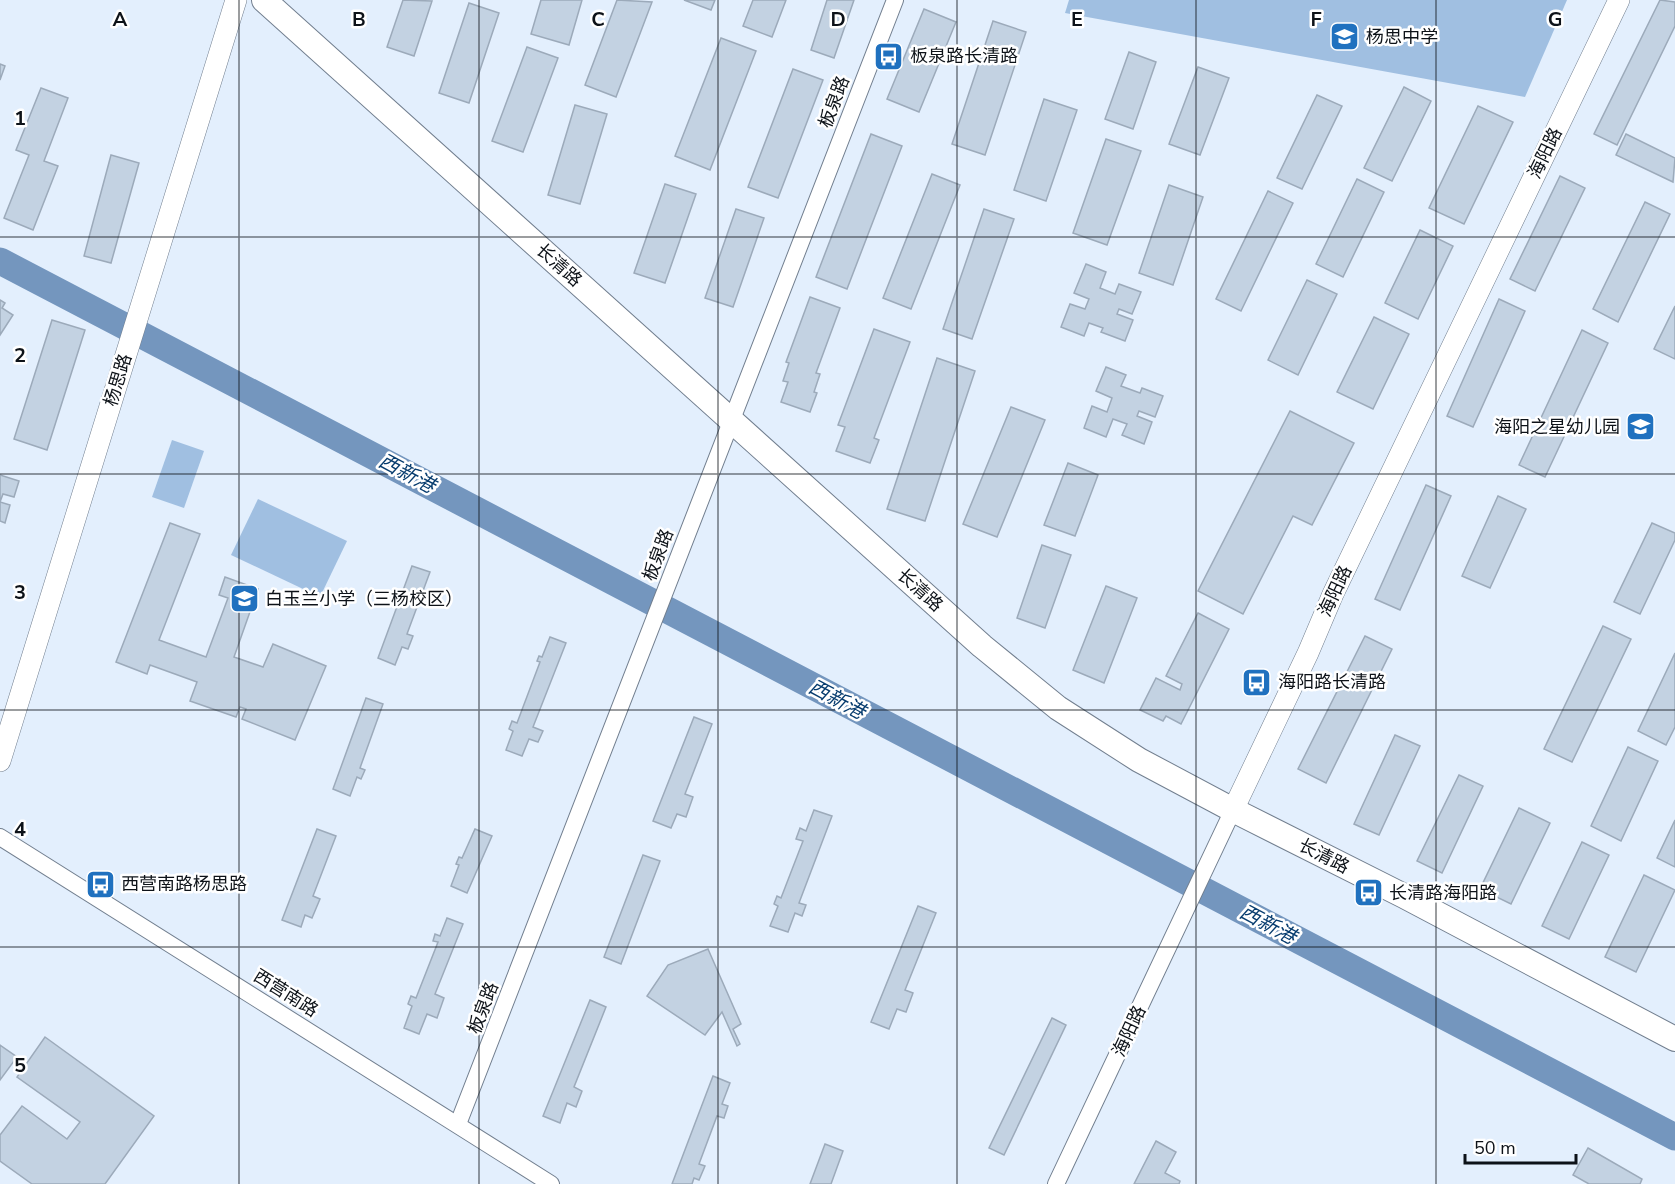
<svg xmlns="http://www.w3.org/2000/svg" width="1675" height="1184" font-family="'Nunito Sans','Noto Sans SC',sans-serif">
<style>
.green{fill:#a0bfe1}
.lines{fill:none;stroke-linecap:round;stroke-linejoin:round}
.river{stroke:#7496be;stroke-width:27}
.building{fill:#c3d2e2;stroke:#9caaba;stroke-width:1.5}
.minor-casing{stroke:#727f8f;stroke-width:18}
.tertiary-casing{stroke:#727f8f;stroke-width:22}
.secondary-casing{stroke:#727f8f;stroke-width:26}
.minor{stroke:#fff;stroke-width:16}
.tertiary{stroke:#fff;stroke-width:21}
.secondary{stroke:#fff;stroke-width:24}
.grid{fill:none;stroke:#0d1218;stroke-width:1.5;stroke-opacity:0.55}
.labels{text-anchor:middle;stroke-width:5;stroke-linejoin:round;paint-order:stroke}
.poi-label{font-size:18px;fill:#0d1218;stroke:#fff;text-anchor:start}
.street-label{font-size:18px;fill:#0d1218;stroke:#fff}
.water-label{font-size:20px;font-style:italic;fill:#083d6f;stroke:#fff}
.grid-label{font-size:20px;text-anchor:middle;font-weight:bold;fill:#0d1218;stroke:#fff;stroke-width:5;stroke-linejoin:round;paint-order:stroke}
</style>
<rect width="100%" height="100%" fill="#e3effd"/>
<g class="green">
<polygon points="1069,0 1567,0 1525,97 1065,13"/>
<polygon points="172,440 204,451 184,508 152,497"/>
<polygon points="258,499 347,541 320,597 231,555"/>
</g>
<g class="lines">
<polyline class="river" points="0,261 1675,1137"/>
</g>
<g class="building">
<polygon points="403,0 432,1 414,56 387,47"/>
<polygon points="541,0 582,0 569,45 531,34"/>
<polygon points="617,0 652,2 616,97 585,85"/>
<polygon points="684,0 715,0 711,10"/>
<polygon points="753,0 786,0 772,37 743,26"/>
<polygon points="827,0 854,0 834,58 811,50"/>
<polygon points="1660,0 1675,2 1675,26 1617,145 1594,134"/>
<polygon points="469,3 499,13 469,103 439,93"/>
<polygon points="924,9 956,22 919,112 887,99"/>
<polygon points="993,21 1026,32 985,155 952,144"/>
<polygon points="721,38 756,51 710,170 675,156"/>
<polygon points="527,47 558,58 523,152 492,141"/>
<polygon points="1129,52 1156,62 1133,129 1105,119"/>
<polygon points="0,64 5,66 0,80"/>
<polygon points="1198,67 1229,78 1200,155 1169,144"/>
<polygon points="793,69 823,80 778,198 748,187"/>
<polygon points="1404,87 1431,101 1392,181 1364,168"/>
<polygon points="41,88 68,98 44,161 58,166 33,230 4,218 29,155 16,150"/>
<polygon points="1317,95 1342,106 1302,189 1277,178"/>
<polygon points="1044,99 1077,110 1046,201 1014,190"/>
<polygon points="575,105 607,114 580,204 548,195"/>
<polygon points="1478,106 1513,122 1464,224 1429,208"/>
<polygon points="871,134 902,146 847,289 816,277"/>
<polygon points="1626,134 1675,158 1673,182 1616,155"/>
<polygon points="1106,139 1141,151 1107,245 1073,233"/>
<polygon points="111,155 139,163 111,263 84,256"/>
<polygon points="932,174 960,185 911,309 883,298"/>
<polygon points="1560,176 1585,188 1535,291 1510,279"/>
<polygon points="1357,179 1384,192 1343,277 1316,264"/>
<polygon points="665,184 696,194 665,283 634,273"/>
<polygon points="1169,185 1203,197 1173,285 1139,273"/>
<polygon points="1268,191 1293,203 1241,311 1216,299"/>
<polygon points="1645,202 1670,214 1618,322 1593,309"/>
<polygon points="736,209 764,218 733,307 705,298"/>
<polygon points="984,209 1014,219 972,339 943,329"/>
<polygon points="1420,230 1453,246 1418,319 1385,303"/>
<polygon points="1086,264 1106,272 1100,288 1115,294 1119,284 1141,292 1132,314 1119,309 1117,314 1133,320 1125,341 1101,332 1103,328 1089,323 1084,336 1061,327 1070,304 1085,309 1089,299 1074,293"/>
<polygon points="1307,280 1337,294 1298,375 1268,360"/>
<polygon points="810,297 840,308 816,373 820,374 814,392 817,393 810,412 781,402 788,382 783,381 789,363 786,362"/>
<polygon points="1499,299 1525,311 1473,427 1447,416"/>
<polygon points="0,300 5,303 2,308 13,315 0,335"/>
<polygon points="1675,306 1675,359 1654,349"/>
<polygon points="1374,317 1409,334 1373,409 1337,392"/>
<polygon points="52,320 85,330 47,450 14,439"/>
<polygon points="874,329 910,342 874,438 879,440 870,463 836,451 845,427 838,425"/>
<polygon points="1582,330 1608,343 1545,477 1519,465"/>
<polygon points="937,358 975,371 925,521 887,509"/>
<polygon points="1106,367 1126,375 1121,386 1140,393 1142,388 1163,396 1155,417 1139,411 1137,416 1152,422 1144,444 1122,435 1127,424 1113,419 1106,437 1084,428 1092,406 1107,412 1112,398 1096,391"/>
<polygon points="1011,407 1045,420 997,537 963,524"/>
<polygon points="1290,411 1354,443 1312,525 1293,516 1243,614 1198,591"/>
<polygon points="1068,463 1098,475 1075,536 1044,525"/>
<polygon points="0,475 19,481 14,497 3,494 0,502 10,505 5,523 0,521"/>
<polygon points="1426,485 1451,496 1400,610 1375,599"/>
<polygon points="1498,496 1526,509 1490,588 1462,576"/>
<polygon points="170,523 200,534 159,640 206,657 228,598 219,595 225,577 258,589 234,657 263,667 273,644 326,666 295,740 242,719 246,709 240,707 236,717 190,701 197,682 150,665 147,674 116,662"/>
<polygon points="1652,523 1675,533 1675,540 1640,614 1614,602"/>
<polygon points="1042,545 1071,555 1045,628 1017,618"/>
<polygon points="412,566 430,572 407,634 413,636 408,649 402,647 395,665 378,658"/>
<polygon points="1106,586 1137,598 1104,683 1073,670"/>
<polygon points="1198,613 1229,629 1181,724 1166,716 1163,721 1140,710 1156,678 1180,690 1182,684 1166,676"/>
<polygon points="1603,626 1631,639 1572,762 1544,749"/>
<polygon points="1365,636 1392,649 1326,783 1298,769"/>
<polygon points="550,637 566,643 533,727 543,731 538,742 529,739 522,756 506,750 513,731 509,729 512,721 517,723 540,662 537,661 539,656 542,657"/>
<polygon points="1675,653 1675,727 1666,745 1638,731"/>
<polygon points="366,698 383,704 360,768 365,770 361,779 357,777 350,796 333,789"/>
<polygon points="694,717 712,724 685,794 693,797 686,817 677,814 671,828 653,821"/>
<polygon points="1395,735 1420,746 1379,835 1354,824"/>
<polygon points="1628,747 1658,761 1621,841 1591,826"/>
<polygon points="1459,775 1483,786 1442,873 1417,861"/>
<polygon points="1519,808 1550,823 1511,904 1480,889"/>
<polygon points="814,810 832,816 799,903 806,905 802,916 795,913 788,932 770,926 778,906 774,904 777,896 781,898 803,841 796,839 800,828 806,831"/>
<polygon points="1675,820 1675,867 1657,858"/>
<polygon points="317,829 336,836 313,896 320,899 312,918 305,915 301,927 282,920"/>
<polygon points="475,829 492,836 467,893 451,886 459,865 456,864 459,857 462,858"/>
<polygon points="1582,842 1609,855 1569,939 1542,926"/>
<polygon points="643,855 660,861 621,964 604,957"/>
<polygon points="1644,875 1675,890 1636,972 1605,957"/>
<polygon points="918,906 936,913 905,990 913,993 906,1012 897,1009 889,1029 871,1022"/>
<polygon points="447,918 463,924 435,994 444,998 437,1018 427,1014 419,1034 404,1028 412,1006 408,1004 411,996 416,998 438,942 433,941 435,934 440,936"/>
<polygon points="708,949 741,1024 733,1029 740,1044 737,1046 722,1012 705,1035 647,996 668,965"/>
<polygon points="590,1000 606,1007 574,1087 582,1091 576,1107 567,1103 560,1123 543,1116"/>
<polygon points="1052,1018 1066,1025 1004,1155 989,1148"/>
<polygon points="45,1037 154,1116 105,1184 32,1184 0,1161 0,1135 22,1106 67,1139 80,1122 17,1077"/>
<polygon points="0,1045 17,1057 0,1080"/>
<polygon points="713,1076 730,1083 722,1104 728,1106 724,1118 717,1116 699,1164 705,1166 699,1180 694,1178 692,1184 672,1184"/>
<polygon points="1156,1141 1176,1152 1165,1173 1180,1181 1179,1184 1134,1184"/>
<polygon points="825,1144 843,1151 831,1184 810,1184"/>
<polygon points="1588,1148 1642,1179 1640,1184 1589,1184 1573,1175"/>
</g>
<g class="lines">
<defs>
<g id="minor">
<polyline points="0,837 551,1184"/>
<polyline points="458,1124 895,0"/>
<polyline points="1056,1184 1233,810"/>
</g>
<g id="tertiary">
<polyline points="0,761 236,0"/>
<polyline points="1233,810 1308,653 1333,594 1619,0"/>
</g>
<polyline id="secondary" points="264,0 982,646 1058,708 1139,760 1233,810 1404,896 1675,1039"/>
</defs>
<use href="#minor" class="minor-casing"/>
<use href="#tertiary" class="tertiary-casing"/>
<use href="#secondary" class="secondary-casing"/>
<use href="#minor" class="minor"/>
<use href="#tertiary" class="tertiary"/>
<use href="#secondary" class="secondary"/>
</g>
<path class="grid" d="M239,0V1184M479,0V1184M718,0V1184M957,0V1184M1196,0V1184M1436,0V1184M0,237H1675M0,474H1675M0,710H1675M0,947H1675"/>
<defs>
<symbol id="school-square" viewBox="-11 -11 22 22"><rect x="-9" y="-9" width="18" height="18" rx="4" fill="#2071bf" stroke="#fff"/><path d="M0-5L7-2L0 1L-7-2ZM-4 1L0 2.5L4 1V4Q0 6-4 4Z" fill="#fff"/></symbol>
<symbol id="bus-square" viewBox="-11 -11 22 22"><rect x="-9" y="-9" width="18" height="18" rx="4" fill="#2071bf" stroke="#fff"/><path d="M-5-6H5V4H4V6H2V4H-2V6H-4V4H-5ZM-3.5-4V0h7V-4ZM-3.5 1.2v1.5H-2V1.2ZM2 1.2v1.5H3.5V1.2Z" fill="#fff"/></symbol>
</defs>
<g fill-rule="evenodd">
<use href="#school-square" x="1328" y="20" width="33" height="33"/>
<use href="#bus-square" x="872" y="40" width="33" height="33"/>
<use href="#school-square" x="1624" y="410" width="33" height="33"/>
<use href="#school-square" x="228" y="582" width="33" height="33"/>
<use href="#bus-square" x="1240" y="666" width="33" height="33"/>
<use href="#bus-square" x="84" y="868" width="33" height="33"/>
<use href="#bus-square" x="1352" y="876" width="33" height="33"/>
</g>
<g class="labels">
<g class="poi-label">
<text x="1366" y="43">杨思中学</text>
<text x="910" y="62">板泉路长清路</text>
<text x="1620" y="433" text-anchor="end">海阳之星幼儿园</text>
<text x="265" y="605">白玉兰小学（三杨校区）</text>
<text x="1278" y="688">海阳路长清路</text>
<text x="121" y="890">西营南路杨思路</text>
<text x="1389" y="899">长清路海阳路</text>
</g>
<g class="street-label">
<text transform="translate(834 102) rotate(-69)" y="6">板泉路</text>
<text transform="translate(1545 153) rotate(-64)" y="6">海阳路</text>
<text transform="translate(559 265) rotate(42)" y="6">长清路</text>
<text transform="translate(118 380) rotate(-73)" y="6">杨思路</text>
<text transform="translate(658 555) rotate(-69)" y="6">板泉路</text>
<text transform="translate(920 590) rotate(42)" y="6">长清路</text>
<text transform="translate(1335 591) rotate(-65)" y="6">海阳路</text>
<text transform="translate(1324 856) rotate(27)" y="6">长清路</text>
<text transform="translate(286 993) rotate(32)" y="6">西营南路</text>
<text transform="translate(483 1008) rotate(-69)" y="6">板泉路</text>
<text transform="translate(1129 1031) rotate(-65)" y="6">海阳路</text>
</g>
<g class="water-label">
<text transform="translate(407 473) rotate(28)" y="7">西新港</text>
<text transform="translate(837 699) rotate(28)" y="7">西新港</text>
<text transform="translate(1268 924) rotate(28)" y="7">西新港</text>
</g>
</g>
<g class="grid-label">
<text x="120" y="26">A</text>
<text x="359" y="26">B</text>
<text x="598" y="26">C</text>
<text x="838" y="26">D</text>
<text x="1077" y="26">E</text>
<text x="1316" y="26">F</text>
<text x="1555" y="26">G</text>
<text x="20" y="125">1</text>
<text x="20" y="362">2</text>
<text x="20" y="599">3</text>
<text x="20" y="836">4</text>
<text x="20" y="1072">5</text>
</g>
<path d="M1465 1154v9h111v-9" fill="none" stroke="#0d1218" stroke-width="3"/>
<text x="1474" y="1154" font-size="18" fill="#0d1218" stroke="#ffffff" stroke-width="4.5" paint-order="stroke">50 m</text>
</svg>
